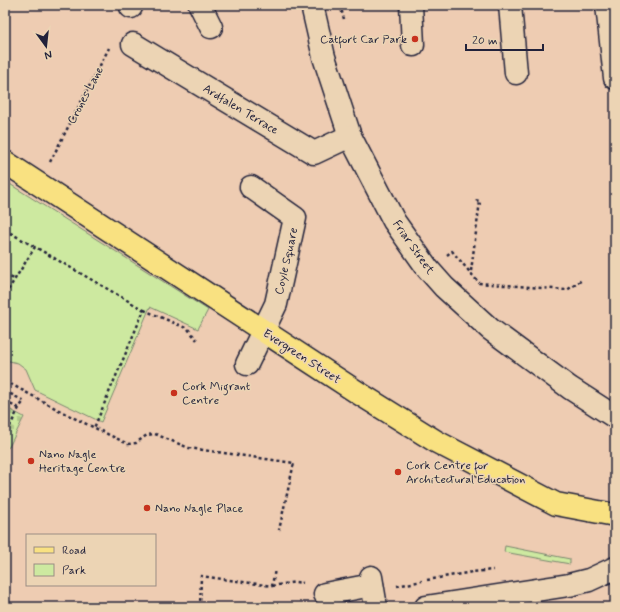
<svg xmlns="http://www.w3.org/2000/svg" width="620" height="612" font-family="Mynerve,sans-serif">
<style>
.green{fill:#cde9a0;stroke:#78866e}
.cemetery{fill:url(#cemetery-stones);stroke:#78866e}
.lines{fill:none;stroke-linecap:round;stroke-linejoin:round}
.minor-casing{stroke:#22223b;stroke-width:25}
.major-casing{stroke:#22223b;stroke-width:25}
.path{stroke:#22223b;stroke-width:2.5;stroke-dasharray:3 3;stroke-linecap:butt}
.minor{stroke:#ecd4b4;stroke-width:22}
.major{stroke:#f9e181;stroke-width:22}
.poi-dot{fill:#c8321e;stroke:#ecd4b4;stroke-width:1.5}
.labels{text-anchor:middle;stroke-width:3;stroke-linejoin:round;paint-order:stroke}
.poi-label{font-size:12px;fill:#22223b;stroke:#ecd4b4;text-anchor:start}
.street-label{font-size:12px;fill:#22223b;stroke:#ecd4b4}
</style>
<defs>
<pattern id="cemetery-stones" width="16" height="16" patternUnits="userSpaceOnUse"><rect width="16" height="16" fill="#cde9a0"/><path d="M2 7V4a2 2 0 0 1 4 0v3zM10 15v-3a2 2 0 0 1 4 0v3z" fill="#b0c88b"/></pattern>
</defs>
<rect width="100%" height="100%" fill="#eeccb2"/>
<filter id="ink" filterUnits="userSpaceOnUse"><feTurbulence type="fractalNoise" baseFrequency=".025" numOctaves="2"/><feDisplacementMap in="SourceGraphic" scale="8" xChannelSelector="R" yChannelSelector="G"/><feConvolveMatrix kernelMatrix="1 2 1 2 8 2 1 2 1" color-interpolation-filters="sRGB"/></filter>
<g filter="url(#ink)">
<g class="green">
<polygon points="5,181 208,310 198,329 150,307 101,422 35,390 26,369 18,363 5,360"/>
<polygon points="505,546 570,559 570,564 504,552"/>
</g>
<polygon class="cemetery" points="5,407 24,417 9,447 5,449"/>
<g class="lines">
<defs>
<g id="minor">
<polyline points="200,5 211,27"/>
<polyline points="312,5 324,57 350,136 394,221 428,269 444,287 490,329 570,388 615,417"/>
<polyline points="411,5 413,45"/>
<polyline points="510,5 516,73"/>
<polyline points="607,5 615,78"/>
<polyline points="131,7 131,5"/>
<polyline points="133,44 314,153 350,136"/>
<polyline points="247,364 276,304 295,218 251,187"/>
<polyline points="371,577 376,607"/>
<polyline points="325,594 372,585"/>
<polyline points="426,607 569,585 589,580 615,568"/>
</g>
<polyline id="major" points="5,162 360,394 437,442 556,504 615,515"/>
</defs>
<use href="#minor" class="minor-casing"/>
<use href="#major" class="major-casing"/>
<g class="path">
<polyline points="340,5 344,19"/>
<polyline points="50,162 109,48"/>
<polyline points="5,230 35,247"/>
<polyline points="447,255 452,251 479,283 567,290 582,280"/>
<polyline points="471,271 480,201 475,200"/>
<polyline points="5,275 14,279"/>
<polyline points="5,295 35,247 144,310 94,428"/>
<polyline points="144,310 188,329 197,340"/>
<polyline points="5,381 68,415 128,444 136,443 147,435 155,434 189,448 294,463 279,530"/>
<polyline points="5,391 24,401 19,408 5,436"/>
<polyline points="5,402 19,408"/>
<polyline points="427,580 472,572 493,570"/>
<polyline points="272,586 295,582 303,583"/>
<polyline points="397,586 422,581"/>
<polyline points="200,607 201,576 272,586 275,569"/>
</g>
<use href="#minor" class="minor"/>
<use href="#major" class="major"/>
</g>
</g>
<g class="poi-dot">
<circle cx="415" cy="39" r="4"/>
<circle cx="174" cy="393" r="4"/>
<circle cx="31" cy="461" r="4"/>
<circle cx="398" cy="472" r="4"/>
<circle cx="147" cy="508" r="4"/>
</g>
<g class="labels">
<g class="poi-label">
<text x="407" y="43" text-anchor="end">Catfort Car Park</text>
<text x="182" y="390">Cork Migrant<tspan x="182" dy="14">Centre</tspan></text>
<text x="39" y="458">Nano Nagle<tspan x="39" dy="14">Heritage Centre</tspan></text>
<text x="406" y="469">Cork Centre for<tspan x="406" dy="14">Architectural Education</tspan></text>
<text x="155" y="512">Nano Nagle Place</text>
</g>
<g class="street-label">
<text transform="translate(85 95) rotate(-62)" y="4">Crones Lane</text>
<text transform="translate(241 109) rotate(31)" y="4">Ardfalen Terrace</text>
<text transform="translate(414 247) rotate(55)" y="4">Friar Street</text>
<text transform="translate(286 261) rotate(-77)" y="4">Coyle Square</text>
<text transform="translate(302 356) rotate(33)" y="4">Evergreen Street</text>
</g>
</g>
<rect width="620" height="612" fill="none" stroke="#ecd4b4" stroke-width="20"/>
<rect x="10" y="10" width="600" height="592" fill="none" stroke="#22223b" stroke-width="1.5" filter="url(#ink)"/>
<rect x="26" y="534" width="130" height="52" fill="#ecd4b4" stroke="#9b8d84"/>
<rect x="34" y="547" width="20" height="6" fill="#f9e181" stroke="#9b8d84"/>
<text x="62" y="554" font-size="12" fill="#22223b">Road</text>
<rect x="34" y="564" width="20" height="12" fill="#cde9a0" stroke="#9b8d84"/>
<text x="62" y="574" font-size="12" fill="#22223b">Park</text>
<g transform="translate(46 46) rotate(165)" stroke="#ecd4b4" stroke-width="3" paint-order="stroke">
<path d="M0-3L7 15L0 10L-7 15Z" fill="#22223b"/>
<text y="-6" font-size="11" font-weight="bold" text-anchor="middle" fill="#22223b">N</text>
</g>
<path d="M466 44v6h77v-6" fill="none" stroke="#22223b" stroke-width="2"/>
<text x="472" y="44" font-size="12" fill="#22223b" stroke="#ecd4b4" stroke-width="3" paint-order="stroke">20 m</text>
</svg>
